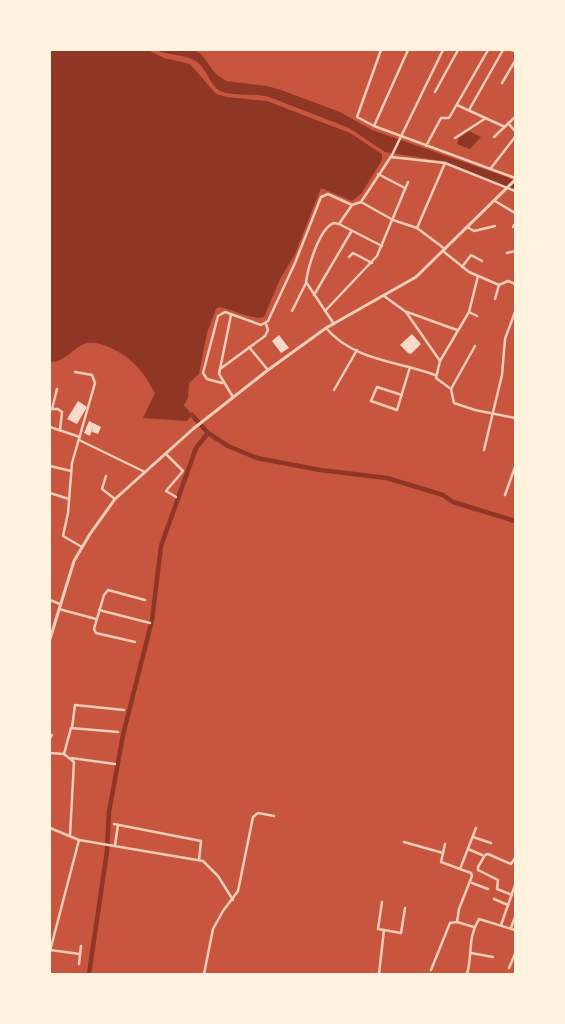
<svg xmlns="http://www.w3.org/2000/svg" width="565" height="1024" font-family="Signika,sans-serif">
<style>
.water{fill:#8f3625}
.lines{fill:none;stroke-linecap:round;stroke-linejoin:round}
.canal{stroke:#8f3625;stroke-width:4.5}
.building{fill:#f7dbc8}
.minor{stroke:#f1ccb7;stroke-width:2.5}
.tertiary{stroke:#f1ccb7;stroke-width:3}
</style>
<rect width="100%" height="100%" fill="#c8553d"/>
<g class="water">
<path d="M50,50H148L164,58L190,64L216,94L227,97L267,101L350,133L382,154V160L361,194L352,201L321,188L295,254L280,279L264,317C256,321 230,309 219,307L216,309L207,333L199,374L189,383L188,398L184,405L192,415L187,421L143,418L155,393C150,385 146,376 140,370C130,357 101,338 84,344C72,349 65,362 50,362Z"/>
<path d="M156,50H193L201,54L215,73L226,81L267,86L281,90L340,112L372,130L507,177L515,181V190L442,161L385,152L349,128L269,97C255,93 240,96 226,93C210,90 209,71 197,62C187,54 168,56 156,50Z"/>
<polygon points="469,131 481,137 470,149 457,144 459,138"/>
</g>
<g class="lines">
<g class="canal">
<polyline points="208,433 228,446 257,458 320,470 387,478 443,495 453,502 515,521"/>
<polyline points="89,974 107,851 109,812 123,735 152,620 161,546 196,448 208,433 192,415"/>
</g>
</g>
<g class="building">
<polygon points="412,334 421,344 411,354 408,353 400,345"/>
<polygon points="279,335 289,348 281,353 272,341"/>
<polygon points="78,401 87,407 77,424 67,419"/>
<polygon points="89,421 101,427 98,434 92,432 93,427 90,436 84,433"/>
</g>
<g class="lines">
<g class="minor">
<polyline points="408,50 374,126 515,178"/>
<polyline points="502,83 515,61"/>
<polyline points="435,92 458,50"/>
<polyline points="457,105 505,127"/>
<polyline points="469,110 503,50"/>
<polyline points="508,123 515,131"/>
<polyline points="374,126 357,117 381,50"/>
<polyline points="494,137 515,117"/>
<polyline points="455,138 486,118"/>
<polyline points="426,146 441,118 449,118 488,50"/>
<polyline points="391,157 445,163 515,191"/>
<polyline points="491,168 515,137"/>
<polyline points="378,174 405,188"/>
<polyline points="495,201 515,213"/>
<polyline points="361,202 393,220 417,228 445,249"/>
<polyline points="339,224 352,205"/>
<polyline points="467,227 474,231 495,226"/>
<polyline points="513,227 515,224"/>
<polyline points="417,228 445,163"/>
<polyline points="443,251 469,272 499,285 508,281 515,284"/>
<polyline points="507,253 515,251"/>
<polyline points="349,257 353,253 372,263"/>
<polyline points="462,267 471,255 482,261"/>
<polyline points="314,295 351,232"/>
<polyline points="384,296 406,312 440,361 436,378 451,389 454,403 475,410 515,418"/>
<polyline points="495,299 499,285"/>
<polyline points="292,311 306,283"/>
<polyline points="325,311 377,256 408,182"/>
<polyline points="407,312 457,330"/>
<polyline points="469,312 477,316"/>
<polyline points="231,315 219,374 233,397"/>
<path d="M334,324L306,282C308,268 319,228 334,223L339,224L382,246"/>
<path d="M326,328C354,361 398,361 435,375"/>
<polyline points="249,347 268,370"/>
<polyline points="440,361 469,312 478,276"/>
<polyline points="220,369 265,336 268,330 266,324"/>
<polyline points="75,372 92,375 95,383 72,463 68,513 63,536 82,547"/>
<polyline points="222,383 207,379 203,373 218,316 225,312 261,325 268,321 295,263 321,197 328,194 352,205 361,202 392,155 443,50"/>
<polyline points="451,389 475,346"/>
<polyline points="334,390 357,350"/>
<polyline points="402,395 377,387 371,401 397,410 410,367"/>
<polyline points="50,409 58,409 62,412 60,430"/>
<polyline points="52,409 57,389"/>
<polyline points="50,427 80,437"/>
<polyline points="79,440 145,472"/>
<polyline points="484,450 502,375 505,339 515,312"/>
<polyline points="166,454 183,471 166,491 176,497"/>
<polyline points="50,466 71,471"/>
<polyline points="106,476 102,489 115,499"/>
<polyline points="50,493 69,499"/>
<polyline points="505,495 515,467"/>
<polyline points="50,600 60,604"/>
<polyline points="59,609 96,619"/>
<polyline points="99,610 150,623"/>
<polyline points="135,642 96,633 94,629 104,595 108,590 145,600"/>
<polyline points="72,728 75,705 124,710"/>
<polyline points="50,738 52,735"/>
<polyline points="50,753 64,754 74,762 70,835"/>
<polyline points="64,754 71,728 118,732"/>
<polyline points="71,758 115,764"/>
<polyline points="114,824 201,841 199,860"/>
<polyline points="50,828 79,840 203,861 218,876 233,900"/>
<polyline points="473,837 491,843"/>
<polyline points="404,842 443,853"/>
<polyline points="445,844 441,862 471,873 472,876 459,909 457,922"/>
<polyline points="115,845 118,825"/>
<polyline points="468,849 482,855"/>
<polyline points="460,869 476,828"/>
<polyline points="472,883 488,889"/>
<polyline points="512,895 497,889 498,880 478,870 478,867 485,855 488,854 511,864 515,858"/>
<polyline points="494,899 508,905"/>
<polyline points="382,902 378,929 401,933 405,908"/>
<polyline points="501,925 515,885"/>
<polyline points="511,928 515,917"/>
<polyline points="50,950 80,954"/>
<polyline points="50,951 79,840"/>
<polyline points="471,953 493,957"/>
<polyline points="79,964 81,946"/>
<polyline points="509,968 515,954"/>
<polyline points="431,970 450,923 457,922 474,927"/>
<polyline points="204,974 213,929 223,911 238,891 253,817 258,813 274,816"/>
<polyline points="379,974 384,930"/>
<path d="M467,974C473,953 467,939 479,919L515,930"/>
</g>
<g class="tertiary">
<polyline points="512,50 515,51"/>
<polyline points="50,639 74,561 90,534 115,499 193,429 268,370 326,328 416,277 515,180"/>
</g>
</g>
<rect width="565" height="1024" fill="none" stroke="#fff3e0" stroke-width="102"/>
</svg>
